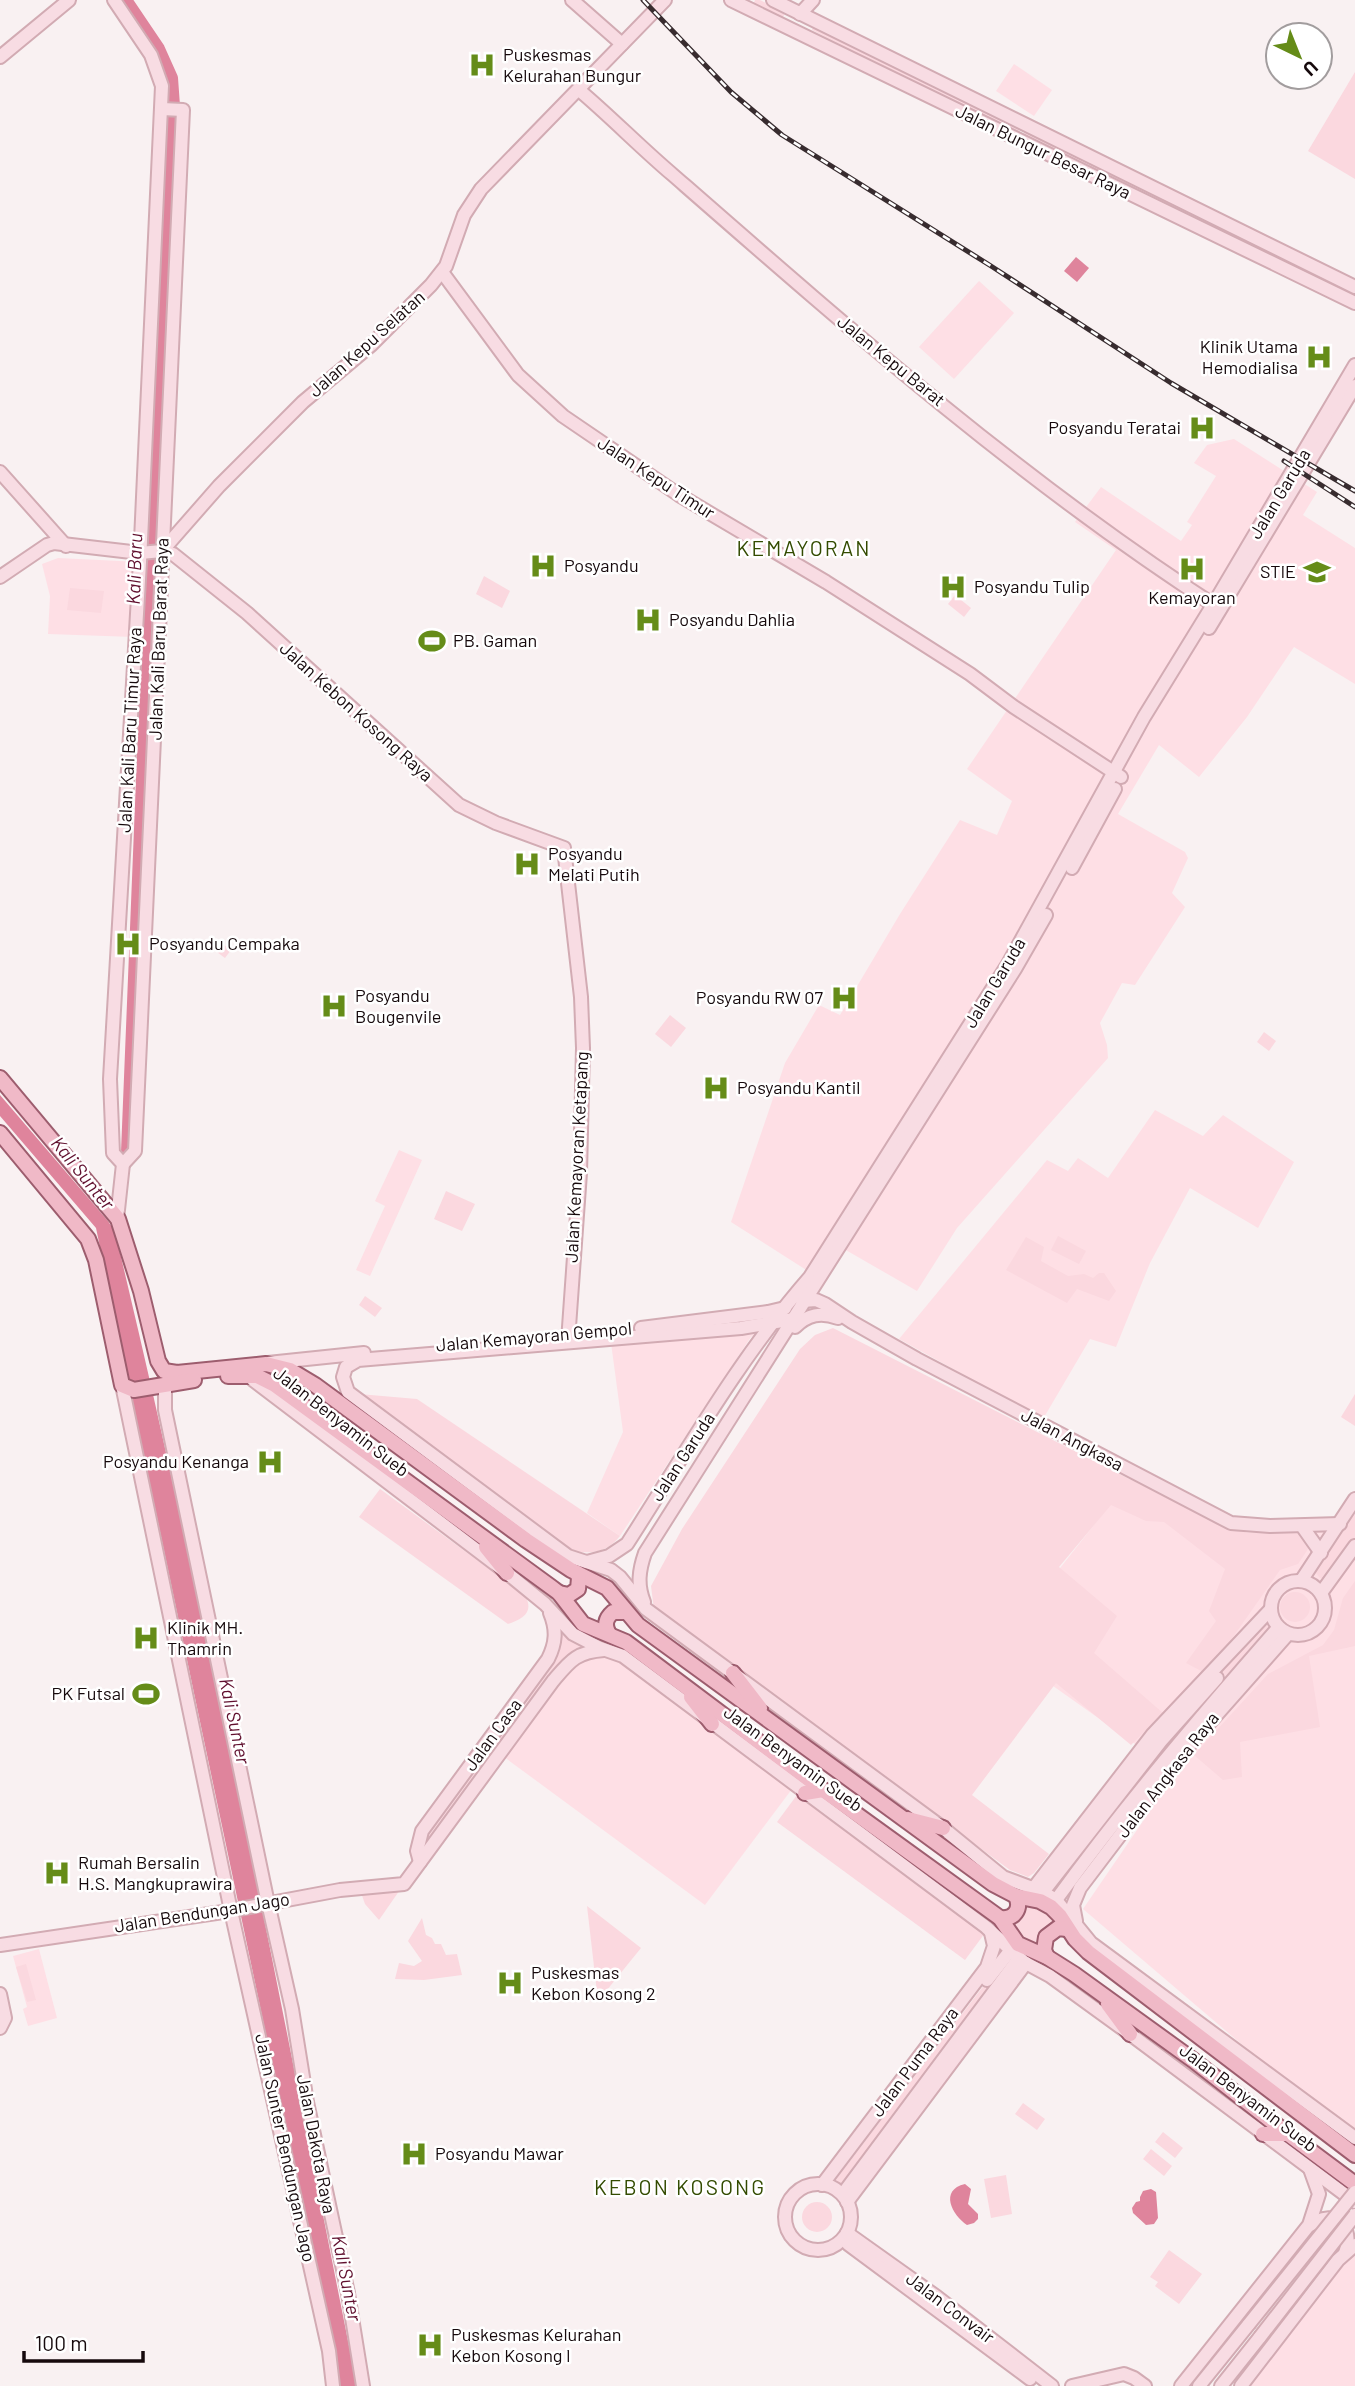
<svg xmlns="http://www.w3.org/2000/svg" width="1355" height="2386" font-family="Barlow,sans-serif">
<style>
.built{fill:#fedfe5}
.green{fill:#fbd8df}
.water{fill:#df849c}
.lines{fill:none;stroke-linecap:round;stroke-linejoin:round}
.river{stroke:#df849c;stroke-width:14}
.secondary-casing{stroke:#d2abb3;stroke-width:16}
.primary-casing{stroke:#9d5d6e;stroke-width:18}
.secondary{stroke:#f8dce3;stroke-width:12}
.primary{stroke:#f0b9c7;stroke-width:14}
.rail-casing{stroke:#382c2f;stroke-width:5}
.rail{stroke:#fff;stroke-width:2.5;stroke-dasharray:8;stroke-linecap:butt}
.secondary-bridge-casing{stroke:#d2abb3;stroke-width:16;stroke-linecap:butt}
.secondary-bridge{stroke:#f8dce3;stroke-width:12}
.labels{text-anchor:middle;stroke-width:5;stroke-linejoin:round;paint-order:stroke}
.poi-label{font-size:18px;fill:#16090c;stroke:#fff;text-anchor:start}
.street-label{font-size:18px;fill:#16090c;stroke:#fff}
.water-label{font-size:19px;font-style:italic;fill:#600f2e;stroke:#fff}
.quarter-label{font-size:21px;letter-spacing:2px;fill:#334b00;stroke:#fff}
</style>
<rect width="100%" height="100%" fill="#f9f1f2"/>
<g class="built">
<polygon points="1014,64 1052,90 1034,116 996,91"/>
<polygon points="979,281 1014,313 954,379 919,347"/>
<polygon points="1234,439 1317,492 1303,515 1355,548 1355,684 1294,647 1247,717 1199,777 1159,745 1118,814 1185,852 1188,858 1172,893 1185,907 1135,985 1122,983 1100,1023 1107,1045 1108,1058 957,1228 917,1291 844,1249 815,1295 751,1337 620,1536 587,1513 623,1432 609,1328 719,1316 781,1304 811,1273 731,1222 785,1063 819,1005 840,1015 900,914 960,820 997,835 1012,801 967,769 1116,550 1075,522 1101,487 1181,541 1192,525 1187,522 1216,476 1194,463 1207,445"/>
<polygon points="58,558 140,562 134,637 48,634 50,596 42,564"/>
<polygon points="1155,1110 1203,1136 1223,1115 1294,1162 1258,1228 1190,1188 1150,1263 1116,1347 1090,1339 1043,1419 899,1339 1047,1160 1068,1171 1078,1158 1108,1178"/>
<polygon points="399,1150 422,1160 370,1276 356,1270 385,1206 375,1201"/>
<polygon points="1138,1469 1231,1517 1276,1523 1336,1519 1355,1491 1355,2135 1334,2123 1083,1909 1176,1773 998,1647"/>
<polygon points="604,1650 795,1785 705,1905 500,1754 572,1660"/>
<polygon points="39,1949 57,2018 28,2026 23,2009 27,2007 13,1956"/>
<polygon points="1355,2245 1355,2386 1241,2386"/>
</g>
<g class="green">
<polygon points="755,0 760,0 785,13 782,19 753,5"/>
<polygon points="813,27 1021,127 1018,133 899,76 812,30"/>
<polygon points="1355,72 1355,179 1308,151"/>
<polygon points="1026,130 1302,265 1299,271 1023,135"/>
<polygon points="484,576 510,591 502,608 476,594"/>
<polygon points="70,588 104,591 101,613 67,610"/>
<polygon points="955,595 971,608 964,617 948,604"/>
<polygon points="216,939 231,950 225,958 210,947"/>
<polygon points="670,1015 686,1028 671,1047 655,1034"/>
<polygon points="1264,1032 1276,1041 1269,1051 1257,1042"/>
<polygon points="446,1191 475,1204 462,1231 434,1219"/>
<polygon points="1058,1236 1086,1251 1079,1264 1051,1250"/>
<polygon points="1026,1237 1044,1247 1041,1261 1068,1276 1084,1274 1093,1278 1099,1273 1104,1273 1116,1291 1109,1301 1077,1289 1067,1303 1006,1270"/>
<polygon points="365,1296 382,1308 375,1317 359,1305"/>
<polygon points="833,1328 1212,1521 1247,1533 1300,1533 1312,1543 1298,1564 1280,1570 1207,1674 1186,1663 1216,1621 1209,1611 1225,1569 1164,1522 1146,1521 1111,1505 1059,1567 1117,1616 1094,1653 1163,1713 1131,1745 1056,1683 972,1795 1049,1854 1034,1873 1028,1877 1010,1870 654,1610 651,1586 682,1529 800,1349 815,1335"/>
<path d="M359,1394L417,1399L620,1536C607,1553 591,1554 571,1551Z"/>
<polygon points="1355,1394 1355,1426 1341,1417"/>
<path d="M380,1489L525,1595C534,1612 524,1619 508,1624L359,1517Z"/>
<polygon points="1355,1505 1355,1545 1326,1579 1320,1578 1313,1569"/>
<polygon points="1355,1581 1355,1646 1309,1656 1320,1727 1240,1742 1242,1777 1223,1780 1194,1755 1268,1674 1323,1645 1334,1630 1343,1598"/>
<circle cx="1295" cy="1607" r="15"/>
<path d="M1272,1619L1275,1624L1059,1902L1048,1887C1120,1795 1190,1702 1272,1619Z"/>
<polygon points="562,1623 604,1650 575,1657 420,1862 419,1840 548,1659"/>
<polygon points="797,1795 985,1933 965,1960 777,1822"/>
<polygon points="404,1884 379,1920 365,1904 359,1887"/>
<polygon points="1040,1901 1067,1929 1032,1952 1006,1919 1019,1905"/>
<polygon points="587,1906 641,1948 598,2001"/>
<polygon points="422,1918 426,1935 432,1938 435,1944 441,1944 446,1955 457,1954 462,1975 424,1980 395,1979 399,1963 414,1966 422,1961 408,1941"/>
<polygon points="1010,1951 1024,1962 842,2195 830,2187"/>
<polygon points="26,1964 36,2000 27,2002 16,1967"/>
<polygon points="1023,2103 1045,2119 1037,2130 1015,2114"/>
<polygon points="1163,2132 1183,2148 1175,2158 1155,2142"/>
<polygon points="1151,2149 1172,2166 1164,2176 1143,2159"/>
<polygon points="1006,2175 1012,2214 991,2218 984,2179"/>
<circle cx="817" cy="2217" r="15"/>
<polygon points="1169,2250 1202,2274 1179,2304 1155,2286 1158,2282 1150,2277"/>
</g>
<g class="water">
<polygon points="1076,257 1089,268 1077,282 1064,271"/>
<path d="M0,1095L108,1221L115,1232C207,1614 280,2001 357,2386H340L96,1228L0,1116Z"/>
<path d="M965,2184L971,2189L968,2204L978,2214V2219L974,2223L967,2225C952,2215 939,2190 965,2184Z"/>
<polygon points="1151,2189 1156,2192 1158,2218 1154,2224 1146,2225 1133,2213 1132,2208 1136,2202 1140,2201 1140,2197 1143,2191"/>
</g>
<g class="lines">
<polyline class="river" points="125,0 158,49 171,78 173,106 156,454 158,478 152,556 128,1152"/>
<defs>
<g id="secondary">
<polyline points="114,0 151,55 162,86 140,562 110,1079 113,1153 123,1164 117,1219"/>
<polyline points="572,0 622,44"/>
<polyline points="731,0 1355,303"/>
<polyline points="773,0 1355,287"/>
<polyline points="800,14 813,0"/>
<polyline points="0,57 69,0"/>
<path d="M579,90C611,117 641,148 673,175C848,328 1024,483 1220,609"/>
<polyline points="442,272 518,375 563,416 679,495 826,582 970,674 1014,707 1121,777"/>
<polyline points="0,472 66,546"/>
<polyline points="162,551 219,486 303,402 371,345 431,285 446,266 464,215 481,189 665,0"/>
<polyline points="163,551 173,554 247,613 459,805 496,823 564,848 581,997 583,1048 580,1173 568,1341"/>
<polyline points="0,577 47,545 54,543 140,553 162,551"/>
<polyline points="1209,628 1355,386"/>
<polyline points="1072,868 1115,789"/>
<polyline points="123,1164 135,1151 183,110 162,109"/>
<polyline points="802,1301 816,1300 825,1304 852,1322 917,1359 1231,1523 1270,1526 1340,1524"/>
<polyline points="794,1319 741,1328 358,1360 346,1367 343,1377 348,1392 568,1556 611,1570 620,1577 646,1609 943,1828 1003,1877 1043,1892 1056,1900 1091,1943 1355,2138"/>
<path d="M795,1327C808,1314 821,1312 838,1318"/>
<polyline points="641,1328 768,1312 785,1308"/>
<polyline points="268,1363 364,1353"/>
<polyline points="253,1380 507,1573 545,1604 573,1634 600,1648 623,1656 986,1927 1024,1962 1050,1976 1130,2034 1355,2202"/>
<polyline points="122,1385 231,1911 329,2351 333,2386"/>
<polyline points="165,1385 165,1410 266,1894 292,2009 307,2102 348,2293 363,2386"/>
<polyline points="1302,1526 1321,1553"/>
<path d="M587,1562L609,1556L627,1544C685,1454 739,1358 810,1277L1008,964L1144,717L1216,600L1355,365"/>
<circle cx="1298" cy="1608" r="27"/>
<polyline points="1301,1581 1355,1499"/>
<polyline points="1321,1593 1355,1546"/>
<path d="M644,1602C637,1585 639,1570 645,1553L1015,969L1046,915"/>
<path d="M420,1862L417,1851L422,1831L548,1659C556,1643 557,1630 550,1613"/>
<polyline points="1033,1889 1153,1734 1270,1610"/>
<polyline points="1043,1892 1161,1741 1217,1678"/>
<path d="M1056,1900C1126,1804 1200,1717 1278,1628"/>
<polyline points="1076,1921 1073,1905 1080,1888 1181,1755 1288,1634"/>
<path d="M0,1945L223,1912L340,1890L404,1884L553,1681C570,1661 576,1652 604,1650"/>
<polyline points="987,1980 1010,1951"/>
<polyline points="0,1994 5,2018 0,2028"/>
<circle cx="818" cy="2217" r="33"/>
<polyline points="822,2185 987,1967 994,1946 991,1933"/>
<polyline points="845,2191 1019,1958"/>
<polyline points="847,2202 1026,1963"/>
<path d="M1310,2225C1334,2208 1355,2226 1345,2253"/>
<polyline points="847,2233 937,2297 1052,2386"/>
<polyline points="848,2244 1030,2379"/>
<polyline points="1072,2386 1124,2374 1134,2378 1145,2386"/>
<polyline points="1181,2386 1309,2225 1319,2194 1310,2169"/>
<polyline points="1199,2386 1249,2324"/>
<polyline points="1221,2386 1260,2337"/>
<polyline points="1241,2386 1338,2260 1355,2245"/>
</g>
<g id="primary">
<polyline points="0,1078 118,1219 141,1291 158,1361 164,1371 177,1373 266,1364 290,1370 315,1385 526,1540 571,1570 607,1588 638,1625 993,1884 1016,1896 1040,1901 1051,1907 1060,1916 1075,1939 1088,1952 1355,2155"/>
<polyline points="0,1133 88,1239 96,1260 122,1385 134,1390 194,1380"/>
<polyline points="228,1376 257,1376 275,1385 551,1587 559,1593 583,1624 626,1642 823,1790 1000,1918 1018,1944 1047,1957 1074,1974 1193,2060 1288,2134 1355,2184"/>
<polyline points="486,1547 507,1573"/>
<polyline points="559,1593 569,1595 578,1589 579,1578 577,1573"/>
<path d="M609,1634C604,1625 605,1619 613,1612H625"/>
<polyline points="733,1673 760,1708"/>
<polyline points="691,1697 712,1724"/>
<polyline points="805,1793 823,1790"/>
<polyline points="908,1819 943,1828"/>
<path d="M1000,1918C1014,1920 1022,1909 1016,1896"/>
<polyline points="1047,1957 1044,1950 1046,1937 1058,1928 1067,1929"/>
<polyline points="1108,2004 1130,2034"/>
<polyline points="1263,2134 1288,2134"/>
</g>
</defs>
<use href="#secondary" class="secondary-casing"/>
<use href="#primary" class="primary-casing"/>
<use href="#secondary" class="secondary"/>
<use href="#primary" class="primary"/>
<defs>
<g id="rail">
<polyline points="643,0 731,92 782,135 991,266 1171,383 1355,491"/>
<polyline points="1284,461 1355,507"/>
</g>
</defs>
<use href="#rail" class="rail-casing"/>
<use href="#rail" class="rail"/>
<defs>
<g id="secondary-bridge">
<polyline points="1249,2324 1355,2192"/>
<polyline points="1260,2337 1355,2215"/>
</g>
</defs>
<use href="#secondary-bridge" class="secondary-bridge-casing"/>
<use href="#secondary-bridge" class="secondary-bridge"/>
</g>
<defs>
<symbol id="hospital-bare" viewBox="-9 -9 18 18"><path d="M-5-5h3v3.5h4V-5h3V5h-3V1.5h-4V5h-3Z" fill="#658c18" stroke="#fff" stroke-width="2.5" paint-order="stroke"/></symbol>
<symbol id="university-bare" viewBox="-9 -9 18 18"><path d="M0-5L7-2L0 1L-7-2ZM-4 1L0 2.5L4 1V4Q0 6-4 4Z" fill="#658c18" stroke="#fff" stroke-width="2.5" paint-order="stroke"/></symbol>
<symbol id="stadium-bare" viewBox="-9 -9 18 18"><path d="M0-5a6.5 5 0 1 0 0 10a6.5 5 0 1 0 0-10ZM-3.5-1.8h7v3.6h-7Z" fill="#658c18" stroke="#fff" stroke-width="2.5" paint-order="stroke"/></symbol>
</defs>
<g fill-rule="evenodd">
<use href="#hospital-bare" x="463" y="46" width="38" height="38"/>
<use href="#hospital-bare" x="1300" y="338" width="38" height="38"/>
<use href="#hospital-bare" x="1183" y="409" width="38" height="38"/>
<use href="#hospital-bare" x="524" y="547" width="38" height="38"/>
<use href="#hospital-bare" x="1173" y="550" width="38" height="38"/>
<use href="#university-bare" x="1298" y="553" width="38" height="38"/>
<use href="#hospital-bare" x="934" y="568" width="38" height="38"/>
<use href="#hospital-bare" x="629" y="601" width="38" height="38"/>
<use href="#stadium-bare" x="413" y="622" width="38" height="38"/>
<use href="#hospital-bare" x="508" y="845" width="38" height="38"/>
<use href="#hospital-bare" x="109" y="925" width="38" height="38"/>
<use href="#hospital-bare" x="825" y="979" width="38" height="38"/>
<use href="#hospital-bare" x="315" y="987" width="38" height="38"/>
<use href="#hospital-bare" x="697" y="1069" width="38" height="38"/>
<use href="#hospital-bare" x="251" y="1443" width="38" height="38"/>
<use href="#hospital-bare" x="127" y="1619" width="38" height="38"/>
<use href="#stadium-bare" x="127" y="1675" width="38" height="38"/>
<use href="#hospital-bare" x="38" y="1854" width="38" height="38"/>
<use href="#hospital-bare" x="491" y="1964" width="38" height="38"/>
<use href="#hospital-bare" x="395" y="2135" width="38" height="38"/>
<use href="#hospital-bare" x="411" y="2326" width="38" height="38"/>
</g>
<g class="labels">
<g class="poi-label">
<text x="503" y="61">Puskesmas<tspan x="503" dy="21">Kelurahan Bungur</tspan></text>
<text x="1298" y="353" text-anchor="end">Klinik Utama<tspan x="1298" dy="21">Hemodialisa</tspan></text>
<text x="1181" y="434" text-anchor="end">Posyandu Teratai</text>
<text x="564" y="572">Posyandu</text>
<text x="1296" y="578" text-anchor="end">STIE</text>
<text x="974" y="593">Posyandu Tulip</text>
<text x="1192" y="604" text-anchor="middle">Kemayoran</text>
<text x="669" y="626">Posyandu Dahlia</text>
<text x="453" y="647">PB. Gaman</text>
<text x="548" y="860">Posyandu<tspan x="548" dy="21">Melati Putih</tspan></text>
<text x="149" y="950">Posyandu Cempaka</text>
<text x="355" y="1002">Posyandu<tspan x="355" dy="21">Bougenvile</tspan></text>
<text x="823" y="1004" text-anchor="end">Posyandu RW 07</text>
<text x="737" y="1094">Posyandu Kantil</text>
<text x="249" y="1468" text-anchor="end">Posyandu Kenanga</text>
<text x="167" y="1634">Klinik MH.<tspan x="167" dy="21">Thamrin</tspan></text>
<text x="125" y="1700" text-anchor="end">PK Futsal</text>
<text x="78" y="1869">Rumah Bersalin<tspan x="78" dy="21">H.S. Mangkuprawira</tspan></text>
<text x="531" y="1979">Puskesmas<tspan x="531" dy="21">Kebon Kosong 2</tspan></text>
<text x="435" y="2160">Posyandu Mawar</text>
<text x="451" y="2341">Puskesmas Kelurahan<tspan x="451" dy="21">Kebon Kosong I</tspan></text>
</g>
<g class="street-label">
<text transform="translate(1043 152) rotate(26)" y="6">Jalan Bungur Besar Raya</text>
<text transform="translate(367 344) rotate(-42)" y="6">Jalan Kepu Selatan</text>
<text transform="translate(891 361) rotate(39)" y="6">Jalan Kepu Barat</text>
<text transform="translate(656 478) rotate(33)" y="6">Jalan Kepu Timur</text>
<text transform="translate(1280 494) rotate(-59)" y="6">Jalan Garuda</text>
<text transform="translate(159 639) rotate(-88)" y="6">Jalan Kali Baru Barat Raya</text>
<text transform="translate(356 712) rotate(42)" y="6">Jalan Kebon Kosong Raya</text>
<text transform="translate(130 730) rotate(-87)" y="6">Jalan Kali Baru Timur Raya</text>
<text transform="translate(995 983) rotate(-59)" y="6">Jalan Garuda</text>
<text transform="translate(577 1157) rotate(-87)" y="6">Jalan Kemayoran Ketapang</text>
<text transform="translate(534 1337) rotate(-5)" y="6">Jalan Kemayoran Gempol</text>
<text transform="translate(341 1422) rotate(38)" y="6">Jalan Benyamin Sueb</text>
<text transform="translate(1072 1440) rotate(28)" y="6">Jalan Angkasa</text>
<text transform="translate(683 1457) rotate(-57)" y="6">Jalan Garuda</text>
<text transform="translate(493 1735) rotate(-54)" y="6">Jalan Casa</text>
<text transform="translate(793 1759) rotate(36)" y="6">Jalan Benyamin Sueb</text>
<text transform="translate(1168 1775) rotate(-52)" y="6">Jalan Angkasa Raya</text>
<text transform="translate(202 1913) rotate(-9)" y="6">Jalan Bendungan Jago</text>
<text transform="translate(915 2062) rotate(-53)" y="6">Jalan Puma Raya</text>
<text transform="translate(1248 2098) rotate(37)" y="6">Jalan Benyamin Sueb</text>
<text transform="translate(316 2144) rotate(79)" y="6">Jalan Dakota Raya</text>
<text transform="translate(285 2148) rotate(78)" y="6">Jalan Sunter Bendungan Jago</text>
<text transform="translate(950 2308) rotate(37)" y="6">Jalan Convair</text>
</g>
<g class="water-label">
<text transform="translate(134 569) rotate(-88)" y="7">Kali Baru</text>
<text transform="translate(83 1173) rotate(51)" y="7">Kali Sunter</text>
<text transform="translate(235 1721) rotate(78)" y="7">Kali Sunter</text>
<text transform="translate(347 2278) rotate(79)" y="7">Kali Sunter</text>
</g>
<g class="quarter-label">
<text x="804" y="556">KEMAYORAN</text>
<text x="680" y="2195">KEBON KOSONG</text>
</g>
</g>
<g transform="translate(1299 56) rotate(137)"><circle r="33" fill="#ffffff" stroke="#a29d9e" stroke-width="2"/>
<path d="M0-5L12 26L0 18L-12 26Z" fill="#658c18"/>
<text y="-10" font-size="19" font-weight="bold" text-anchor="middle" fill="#16090c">U</text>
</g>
<path d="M24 2351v10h119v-10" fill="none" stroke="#16090c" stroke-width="3.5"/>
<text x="35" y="2351" font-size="21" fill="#16090c" stroke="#ffffff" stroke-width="5" paint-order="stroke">100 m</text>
</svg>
